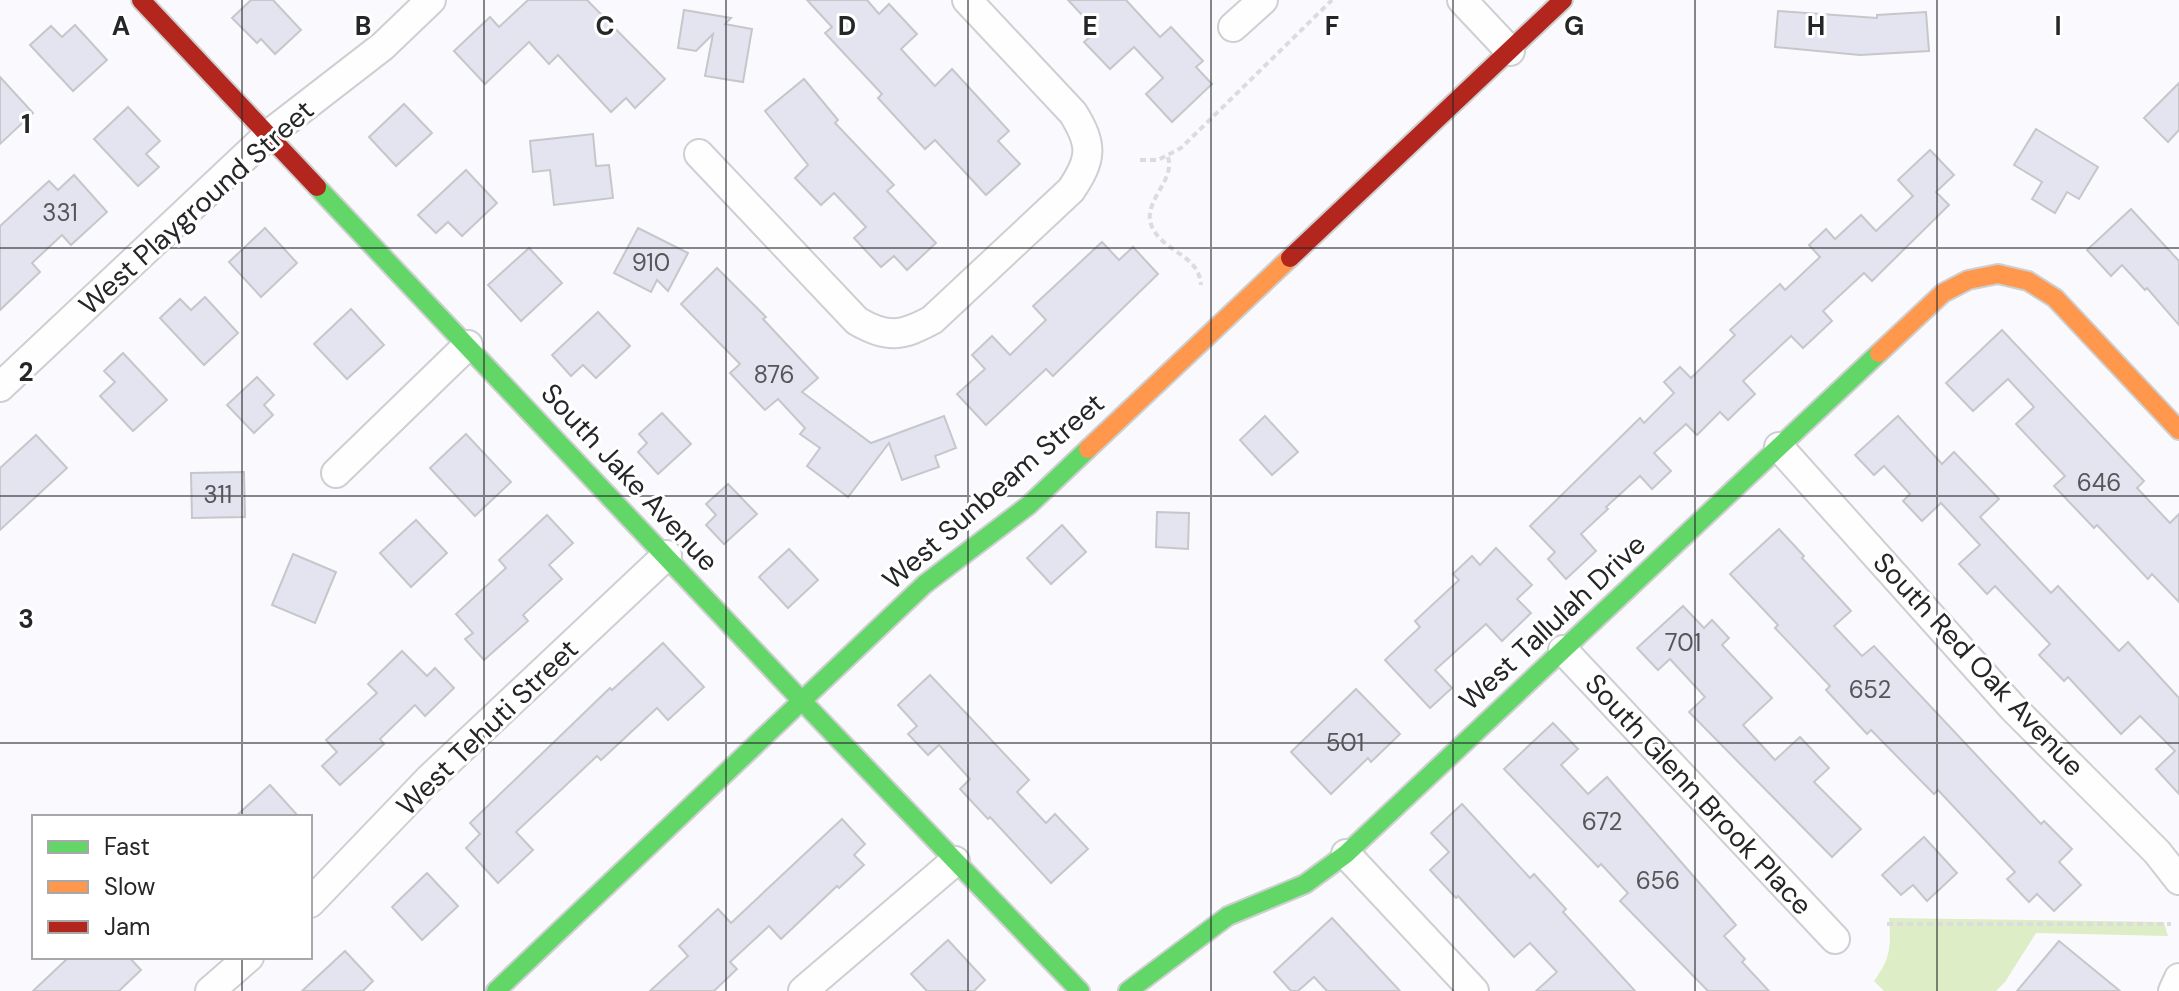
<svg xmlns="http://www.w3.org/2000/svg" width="2179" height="991" font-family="'DM Sans',sans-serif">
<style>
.green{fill:#ddedc5}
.building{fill:#e3e4ef;stroke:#c6c7ca;stroke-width:2}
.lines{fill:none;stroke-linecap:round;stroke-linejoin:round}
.street-casing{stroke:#cecfd1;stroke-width:32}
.fast-casing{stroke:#cecfd1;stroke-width:22}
.slow-casing{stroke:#cecfd1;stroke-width:22}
.jam-casing{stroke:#cecfd1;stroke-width:22}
.path{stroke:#dcdcdd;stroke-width:4;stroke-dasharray:6 4;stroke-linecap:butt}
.street{stroke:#fefeff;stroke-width:28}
.fast{stroke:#63d668;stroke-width:18}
.slow{stroke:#ff974d;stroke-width:18}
.jam{stroke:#b3261e;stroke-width:18}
.grid{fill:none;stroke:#252628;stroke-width:2;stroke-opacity:0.55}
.labels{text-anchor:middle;stroke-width:6;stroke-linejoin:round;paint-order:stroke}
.number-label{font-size:24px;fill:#54565a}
.street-label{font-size:28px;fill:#252628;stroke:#fff}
.grid-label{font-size:26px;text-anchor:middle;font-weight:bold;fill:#252628;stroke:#fff;stroke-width:6;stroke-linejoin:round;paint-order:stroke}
</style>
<rect width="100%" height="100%" fill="#fafafe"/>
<path class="green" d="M1889,918L2164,922L2168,936L2036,933L2005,982L1996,991H1884L1874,981C1891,958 1891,946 1889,918Z"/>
<g class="building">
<polygon points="251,0 273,0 301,30 275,54 261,39 257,43 232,18"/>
<polygon points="528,0 587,0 665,79 635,108 626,98 611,112 558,55 549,64 529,42 485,84 454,51 490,17 499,27"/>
<polygon points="807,0 867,0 879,14 889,4 917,34 901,49 935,86 952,69 1009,131 998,141 1020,164 986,195 935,140 925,149 878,98 882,94 825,33 832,27"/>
<polygon points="1068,0 1126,0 1160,37 1171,27 1203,61 1196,67 1212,84 1172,122 1146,94 1163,78 1134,47 1110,69 1084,42 1097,31"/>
<polygon points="684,10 731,18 725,24 752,29 743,82 705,76 713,34 696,51 678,48"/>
<polygon points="1778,11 1877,18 1877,15 1926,12 1929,51 1860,55 1775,47"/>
<polygon points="75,25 107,60 73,91 30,45 51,26 62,37"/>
<polygon points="0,77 33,113 0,144"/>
<polygon points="804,79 838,120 835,123 894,185 887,191 936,243 907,270 894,256 881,267 854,238 866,227 834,193 821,205 795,178 808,165 765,111"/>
<polygon points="2179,83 2179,130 2168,142 2144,118"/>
<polygon points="404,104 432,133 396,166 369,137"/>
<polygon points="128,107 160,141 146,154 159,167 138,186 94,139"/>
<polygon points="2036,129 2098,167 2079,199 2067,192 2055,213 2032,199 2042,182 2014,165"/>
<polygon points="593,134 596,166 609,165 613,198 554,205 550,170 533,172 530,141"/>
<polygon points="1930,150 1954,175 1936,192 1949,205 1872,281 1864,273 1823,311 1832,321 1803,348 1791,336 1743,381 1755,394 1728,420 1720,412 1697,435 1686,424 1654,453 1671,471 1652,489 1640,476 1606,507 1608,509 1581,534 1596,551 1566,579 1548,559 1555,552 1530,526 1640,418 1644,423 1674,393 1664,382 1680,367 1691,378 1735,335 1730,330 1780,284 1785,290 1820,257 1809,245 1826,229 1835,239 1861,215 1876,231 1913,196 1898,180"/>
<polygon points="466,170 497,203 462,236 448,222 436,233 418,215"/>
<polygon points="74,175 107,212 71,245 62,235 32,263 40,272 0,310 0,226 49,181 58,190"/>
<polygon points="2131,209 2179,261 2179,325 2147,288 2145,290 2122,265 2111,276 2087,250"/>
<polygon points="265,228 297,263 261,297 229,262"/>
<polygon points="638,228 688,253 668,291 657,280 651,292 614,273"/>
<polygon points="1102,242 1119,260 1133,247 1158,274 1053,376 1046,369 986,425 957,394 985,369 972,355 992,336 1010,355 1046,320 1033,306"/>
<polygon points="529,248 562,283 521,321 488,285"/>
<polygon points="717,268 766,317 763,319 818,378 802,392 871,443 944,416 956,448 935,456 939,467 902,480 889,443 848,497 807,466 820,448 800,434 805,428 778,399 765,410 730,373 740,364 681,304"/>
<polygon points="205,297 238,333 204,365 160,318 180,299 191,310"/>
<polygon points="351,309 384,345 347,379 314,344"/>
<polygon points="598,312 630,346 596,378 583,365 571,376 552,355"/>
<polygon points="2002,330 2144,481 2137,488 2170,523 2179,514 2179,602 2152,574 2148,579 2097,525 2094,528 2054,486 2065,476 2016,424 2034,407 2008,379 1973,411 1946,383"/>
<polygon points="123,353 167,400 133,431 100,396 115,382 104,371"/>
<polygon points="257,377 274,395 264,405 273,415 254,433 227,405"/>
<polygon points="662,413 691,444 658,474 638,452 647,443 639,434"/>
<polygon points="1265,416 1298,452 1272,475 1240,440"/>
<polygon points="1898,416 1942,464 1954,452 1999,499 1980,517 2051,593 2058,586 2119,651 2128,642 2179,698 2179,794 2156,769 2175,751 2140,716 2121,734 2068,677 2064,681 2039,655 2050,644 1995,586 1987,594 1959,564 1980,545 1941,503 1922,521 1903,501 1910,494 1884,466 1874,475 1855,455"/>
<polygon points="466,434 511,482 475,516 430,468"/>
<polygon points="36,435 67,468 0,530 0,468"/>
<polygon points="244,472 245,517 192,518 191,473"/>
<polygon points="728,484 757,514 724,544 706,525 716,515 706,504"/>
<polygon points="1157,512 1189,513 1188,549 1156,547"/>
<polygon points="547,515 573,543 549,565 562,579 523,615 528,621 484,660 465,639 473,633 456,614 506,568 499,560"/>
<polygon points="416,520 447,553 411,587 380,553"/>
<polygon points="1062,525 1086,552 1051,584 1027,558"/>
<polygon points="1779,529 1804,556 1802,558 1851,611 1834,626 1862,656 1874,646 2041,824 2044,821 2072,849 2059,862 2081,885 2054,911 2037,894 2029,902 2007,879 2015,872 1938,790 1934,794 1871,730 1867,734 1826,690 1830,686 1775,628 1778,625 1730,574"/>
<polygon points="1496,548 1532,585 1517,599 1531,613 1502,641 1486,624 1435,670 1452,688 1430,708 1385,660 1420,627 1415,621 1459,580 1453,574 1472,556 1480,565"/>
<polygon points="789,549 818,580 788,608 759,577"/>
<polygon points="293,554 336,572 315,623 272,605"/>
<polygon points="1683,606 1704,628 1712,620 1729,638 1722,645 1772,698 1743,725 1775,760 1800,737 1829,768 1814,782 1861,829 1832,857 1689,712 1705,697 1670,659 1658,670 1637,648"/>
<polygon points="663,643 704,687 668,720 657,708 601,760 597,756 516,832 533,850 498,883 466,848 480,834 470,823 610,688 612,690"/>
<polygon points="402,651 427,676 435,668 454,688 425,716 415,705 380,739 384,744 340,785 322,766 337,752 326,740 377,693 368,684"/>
<polygon points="930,675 1029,780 1017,792 1046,823 1055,814 1088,849 1051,883 990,817 988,819 960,789 970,779 939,745 928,755 908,734 917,726 898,705"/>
<polygon points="1356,689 1400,734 1371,762 1368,758 1331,794 1291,752"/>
<polygon points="1553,723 1578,749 1561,765 1588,794 1607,777 1736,925 1724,936 1745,959 1742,962 1769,991 1708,991 1620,901 1628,893 1601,864 1598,867 1504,769"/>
<polygon points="270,785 299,817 235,817"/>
<polygon points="1462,804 1530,878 1534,874 1566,909 1563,912 1635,991 1536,991 1557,972 1530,943 1514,957 1458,896 1456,898 1430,870 1449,852 1431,833"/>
<polygon points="842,819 865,844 854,855 864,865 839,888 837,886 781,939 769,926 730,962 737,969 714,991 650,991 688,956 679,946 718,909 731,923"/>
<polygon points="1924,837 1957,873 1927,901 1913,885 1901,895 1882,875"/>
<polygon points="427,873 458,906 422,940 392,907"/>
<polygon points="1332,918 1400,991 1327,991 1314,977 1298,991 1291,991 1274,972"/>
<polygon points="948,940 985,980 974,991 927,991 911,974"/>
<polygon points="2059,941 2120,991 2017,991"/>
<polygon points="345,951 373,981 363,991 302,991"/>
<polygon points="69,957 129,957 141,970 119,991 33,991"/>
</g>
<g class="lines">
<defs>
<g id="street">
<polyline points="1462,0 1510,51"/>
<polyline points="1233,27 1263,0"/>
<path d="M699,154L857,321C888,339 902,336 932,320L1071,190C1092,159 1093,145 1073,113L967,0"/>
<polyline points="0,387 268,135 383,46 431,0"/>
<polyline points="1779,447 2013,708 2157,852 2179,880"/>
<polyline points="336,473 468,345"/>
<polyline points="1563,650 1835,939"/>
<polyline points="1346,854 1474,991"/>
<polyline points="310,903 429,779 667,555"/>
<polyline points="210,991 249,957"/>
<polyline points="803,991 955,861"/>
<polyline points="2173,991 2179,978"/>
</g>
<g id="fast">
<polyline points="317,187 802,701 1080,991"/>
<polyline points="496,991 925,584 1029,505 1088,449"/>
<polyline points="1128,991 1228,916 1305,884 1346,854 1879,353"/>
</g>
<g id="slow">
<polyline points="1879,353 1943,293 1968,280 1998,274 2028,281 2055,298 2179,430"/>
<polyline points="1088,449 1290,258"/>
</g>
<g id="jam">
<polyline points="141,0 317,187"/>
<polyline points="1290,258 1563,0"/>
</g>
</defs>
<use href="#street" class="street-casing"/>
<use href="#fast" class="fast-casing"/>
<use href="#slow" class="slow-casing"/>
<use href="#jam" class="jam-casing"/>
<g class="path">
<path d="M1168,157C1176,183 1139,202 1153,229C1166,253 1199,255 1201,285"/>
<polyline points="1140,160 1158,160 1181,148 1332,0"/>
<polyline points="1887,924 2171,924"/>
</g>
<use href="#street" class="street"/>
<use href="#fast" class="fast"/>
<use href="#slow" class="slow"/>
<use href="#jam" class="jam"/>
</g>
<path class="grid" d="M242,0V817M484,0V991M726,0V991M968,0V991M1211,0V991M1453,0V991M1695,0V991M1937,0V991M0,248H2179M0,496H2179M0,743H2179M242,957V991"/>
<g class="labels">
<g class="number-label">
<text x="60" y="221">331</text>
<text x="651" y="271">910</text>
<text x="774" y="383">876</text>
<text x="2099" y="491">646</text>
<text x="218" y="503">311</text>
<text x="1683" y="651">701</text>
<text x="1870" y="698">652</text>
<text x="1345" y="751">501</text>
<text x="1602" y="830">672</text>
<text x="1658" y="889">656</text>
</g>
<g class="street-label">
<text transform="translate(196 207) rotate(-42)" y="10">West Playground Street</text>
<text transform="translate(630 477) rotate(47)" y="10">South Jake Avenue</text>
<text transform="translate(993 491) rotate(-41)" y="10">West Sunbeam Street</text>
<text transform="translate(1552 622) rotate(-43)" y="10">West Tallulah Drive</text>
<text transform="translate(1979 664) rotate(47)" y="10">South Red Oak Avenue</text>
<text transform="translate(487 727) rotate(-44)" y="10">West Tehuti Street</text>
<text transform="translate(1699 794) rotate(47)" y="10">South Glenn Brook Place</text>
</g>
</g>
<g class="grid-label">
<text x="121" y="35">A</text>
<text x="363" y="35">B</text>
<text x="605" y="35">C</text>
<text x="847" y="35">D</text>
<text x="1090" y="35">E</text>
<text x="1332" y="35">F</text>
<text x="1574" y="35">G</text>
<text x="1816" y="35">H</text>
<text x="2058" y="35">I</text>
<text x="26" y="133">1</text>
<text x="26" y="381">2</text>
<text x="26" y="628">3</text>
</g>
<rect x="32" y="815" width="280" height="144" fill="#ffffff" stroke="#a8a8a9" stroke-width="2"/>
<rect x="48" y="841" width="40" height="12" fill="#63d668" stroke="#a8a8a9" stroke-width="2"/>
<text x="104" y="855" font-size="24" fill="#252628">Fast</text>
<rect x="48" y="881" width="40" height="12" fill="#ff974d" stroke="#a8a8a9" stroke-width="2"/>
<text x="104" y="895" font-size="24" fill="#252628">Slow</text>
<rect x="48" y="921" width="40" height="12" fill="#b3261e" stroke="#a8a8a9" stroke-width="2"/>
<text x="104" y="935" font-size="24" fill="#252628">Jam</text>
</svg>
